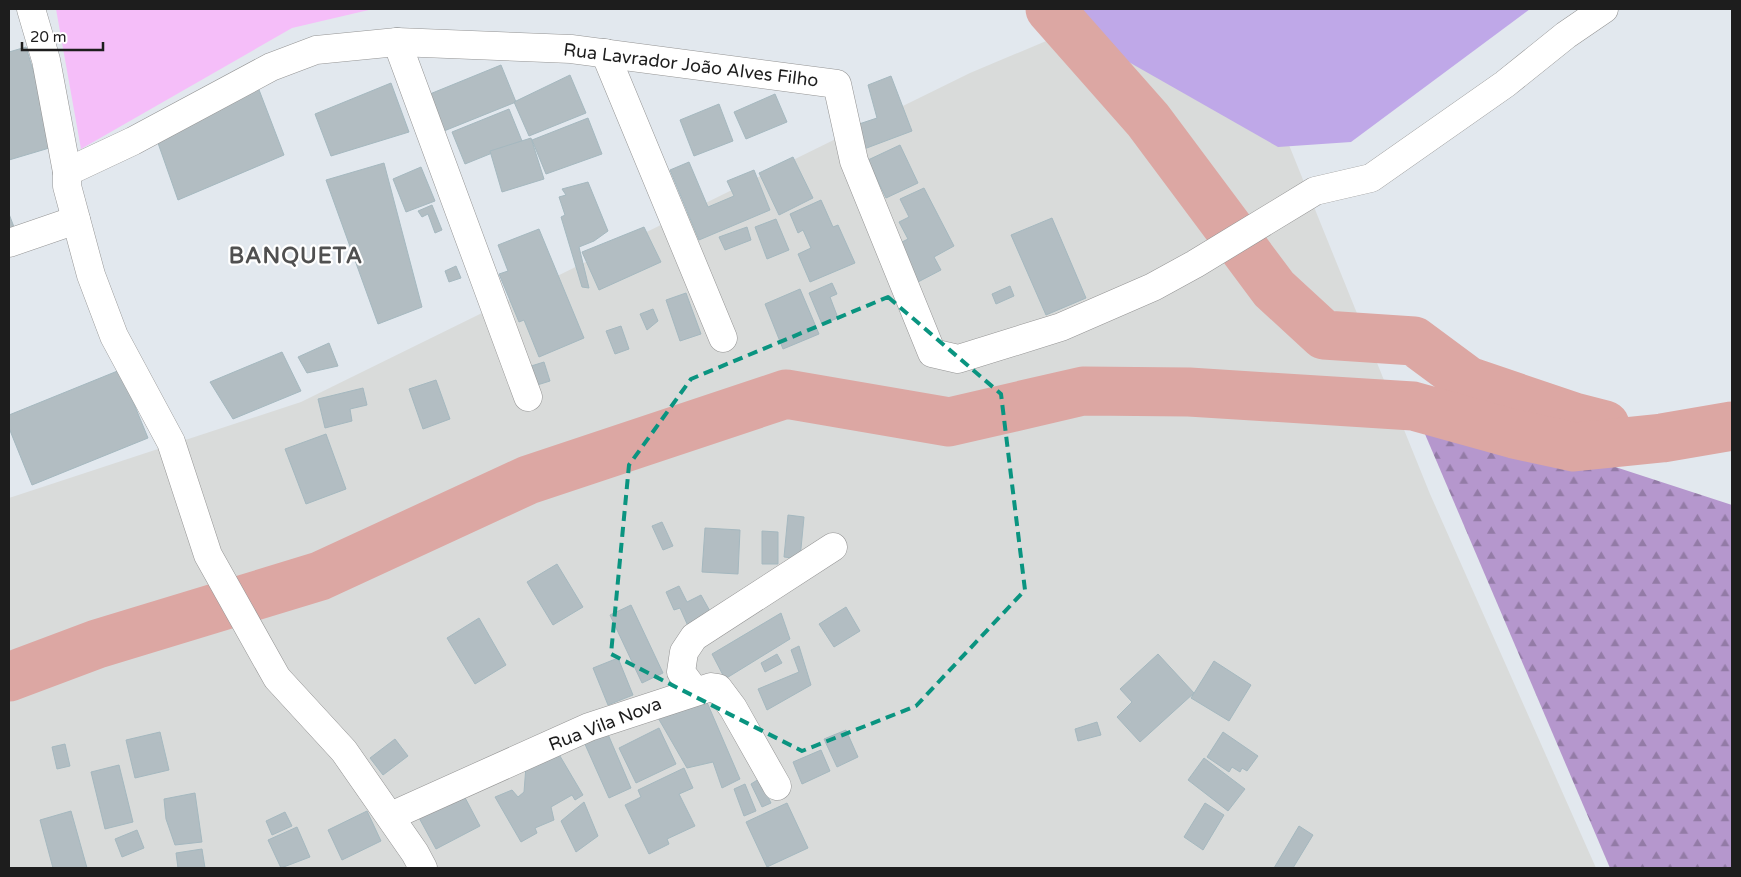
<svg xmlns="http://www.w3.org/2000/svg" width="1741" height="877" font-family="'Varela Round',sans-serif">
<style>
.residential{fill:#d9dbda}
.grass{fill:#bfa8e8}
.forest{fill:url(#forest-firs)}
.park{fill:#f5bef9}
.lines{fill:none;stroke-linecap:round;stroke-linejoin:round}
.river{stroke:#dca7a3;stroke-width:49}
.building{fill:#b2bdc2;stroke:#a5b8bf}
.minor-casing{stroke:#949494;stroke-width:29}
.tertiary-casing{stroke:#949494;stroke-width:29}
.minor{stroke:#fff;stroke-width:28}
.tertiary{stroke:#fff;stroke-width:28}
.marked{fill:none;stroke:#0a9480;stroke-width:4;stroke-dasharray:10 6;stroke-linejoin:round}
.labels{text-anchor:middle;stroke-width:4.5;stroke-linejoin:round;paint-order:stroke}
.street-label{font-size:18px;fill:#1d1d1d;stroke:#fff}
.district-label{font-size:22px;font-weight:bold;letter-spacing:1px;fill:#505050;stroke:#fff}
</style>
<defs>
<pattern id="forest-firs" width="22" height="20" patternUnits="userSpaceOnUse" patternTransform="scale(1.25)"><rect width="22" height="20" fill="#b597cd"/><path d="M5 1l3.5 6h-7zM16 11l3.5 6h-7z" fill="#937ba6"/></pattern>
</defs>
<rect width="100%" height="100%" fill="#e2e8ee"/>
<polygon class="residential" points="1122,9 1234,9 1430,494 1596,868 9,868 9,498 301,402 970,73"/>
<polygon class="grass" points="1058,9 1530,9 1351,142 1278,147 1083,36"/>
<polygon class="forest" points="1413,406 1514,434 1732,505 1732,868 1610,868"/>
<polygon class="park" points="56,9 373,9 292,28 81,149"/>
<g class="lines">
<g class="river">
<polyline points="1050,9 1148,120 1274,289 1324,335 1414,341 1468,381 1574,417 1605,425"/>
<polyline points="9,677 97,644 320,576 528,480 786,394 949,422 1083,391 1189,392 1413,406 1514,434 1574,447 1662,438 1732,426"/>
</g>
</g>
<g class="building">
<polygon points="26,47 56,146 9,160 9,52"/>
<polygon points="501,65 516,102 439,133 425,96"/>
<polygon points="570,75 586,113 529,136 514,102"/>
<polygon points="891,76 912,131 864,149 859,124 877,118 868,85"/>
<polygon points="256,82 284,155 178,200 158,143"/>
<polygon points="391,83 409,132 331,156 315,114"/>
<polygon points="775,94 787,122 746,139 734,112"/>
<polygon points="719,104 733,141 694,156 680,120"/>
<polygon points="509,109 522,141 465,164 452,132"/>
<polygon points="588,118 602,154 546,174 532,140"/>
<polygon points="531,138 544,179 502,192 490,151"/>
<polygon points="900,145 918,183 886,198 868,160"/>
<polygon points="793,157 813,198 779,215 759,173"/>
<polygon points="689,162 708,207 734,196 727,181 754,170 770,210 699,240 670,170"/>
<polygon points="384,163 422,307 378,324 326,180"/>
<polygon points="421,167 435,201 406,212 393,179"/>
<polygon points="588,182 608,231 594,241 579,247 589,288 582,287 561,217 565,215 559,197 566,195 562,189"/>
<polygon points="924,188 954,246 934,257 941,270 918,282 898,244 908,239 899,222 909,217 900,199"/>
<polygon points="821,200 833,227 838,225 855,263 810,282 798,254 811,248 803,230 798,233 790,214"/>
<polygon points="432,205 442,230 435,233 428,214 422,217 418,211"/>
<polygon points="9,214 14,227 9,229"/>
<polygon points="1052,218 1086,298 1046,315 1011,235"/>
<polygon points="776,219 789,250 767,259 755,227"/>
<polygon points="644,227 661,262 599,290 582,252"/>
<polygon points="747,227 751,240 725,250 719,237"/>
<polygon points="539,229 584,338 539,357 524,320 519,322 499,274 508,271 498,245"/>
<polygon points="456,266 461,278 449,282 445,271"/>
<polygon points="832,283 837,294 830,297 838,318 822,324 809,293"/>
<polygon points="1010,286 1014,296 996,304 992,294"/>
<polygon points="800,289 819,334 783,349 765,304"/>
<polygon points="686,293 701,334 680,341 666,300"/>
<polygon points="653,309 658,321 647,330 640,314"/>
<polygon points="621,326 629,349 615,354 606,331"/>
<polygon points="329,343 338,366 307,373 298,357"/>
<polygon points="282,352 301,391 233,419 210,382"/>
<polygon points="544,362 550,381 534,386 528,367"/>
<polygon points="120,370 148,438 32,485 9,428 9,415"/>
<polygon points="436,380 450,419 423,429 409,389"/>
<polygon points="363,388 367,405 350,409 352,421 325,428 318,399"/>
<polygon points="326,434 346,489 306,504 285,449"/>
<polygon points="788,515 804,517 800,559 784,557"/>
<polygon points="662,522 673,546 663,550 652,526"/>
<polygon points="705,528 740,530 738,574 702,572"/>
<polygon points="762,531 778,532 778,564 762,564"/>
<polygon points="557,564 583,607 553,625 527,582"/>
<polygon points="679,586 687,602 701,595 711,613 688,626 680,608 674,610 666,592"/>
<polygon points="631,605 663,673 642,683 610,615"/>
<polygon points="846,607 860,631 834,647 819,624"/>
<polygon points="781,613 790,639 725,679 712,654"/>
<polygon points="479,618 506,665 475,684 447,638"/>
<polygon points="799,646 811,685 767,710 758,689 799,672 791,650"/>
<polygon points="777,654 782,663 765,672 761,663"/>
<polygon points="1158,654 1194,693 1140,742 1117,717 1132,702 1120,689"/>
<polygon points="618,658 633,695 608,705 593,668"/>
<polygon points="1214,661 1251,685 1229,721 1191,698"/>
<polygon points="706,700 740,779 722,788 713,762 687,768 657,716"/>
<polygon points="1097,722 1101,735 1078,741 1075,729"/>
<polygon points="659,728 676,764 636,783 619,748"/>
<polygon points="846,730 858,757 837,767 824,739"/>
<polygon points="160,732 169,770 135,778 126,740"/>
<polygon points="607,732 631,788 609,798 584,742"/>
<polygon points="1223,732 1258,756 1247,771 1242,768 1240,772 1232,767 1229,772 1207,757"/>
<polygon points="395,739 408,756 383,775 370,758"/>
<polygon points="65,744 70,766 57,769 52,747"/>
<polygon points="821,750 830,771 802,784 793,762"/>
<polygon points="557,751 583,795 575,800 572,795 551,807 554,820 535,828 537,833 521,842 495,797 512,790 518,797 524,792 526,766"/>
<polygon points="1204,758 1245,789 1228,811 1188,780"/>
<polygon points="119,765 133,822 105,829 91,772"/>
<polygon points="684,768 693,788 679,794 695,826 667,839 669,844 649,854 625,805 641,797 638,790"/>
<polygon points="759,779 771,803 762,807 751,784"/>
<polygon points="745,784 756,811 744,816 734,789"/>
<polygon points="462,792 480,826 436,849 418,816"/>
<polygon points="195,793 202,842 175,845 166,819 164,799"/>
<polygon points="584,802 598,836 576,852 561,821"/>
<polygon points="787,803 808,848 767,867 746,822"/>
<polygon points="1205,803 1224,815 1203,850 1184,837"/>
<polygon points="71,811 87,868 53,868 40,820"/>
<polygon points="367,811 381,841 342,860 328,830"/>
<polygon points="285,812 292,826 272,835 266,821"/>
<polygon points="1299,826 1313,835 1293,868 1274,868"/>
<polygon points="297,827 310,857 281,868 268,840"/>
<polygon points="137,830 144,848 122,857 115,839"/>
<polygon points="202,849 205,868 178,868 176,853"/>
</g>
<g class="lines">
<defs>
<g id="minor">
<polyline points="397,42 528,397"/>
<polyline points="605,53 723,338"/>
<polyline points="67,172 133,141 271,67 316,50 397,42 571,49 837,84 854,161 932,353 958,359 1061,327 1153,287 1195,264 1315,191 1371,178 1505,84 1566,35 1604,9"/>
<polyline points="9,243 76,220"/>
<polyline points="695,691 681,672 684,652 694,637 833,547"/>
<polyline points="391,816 589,727 711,687 718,688 733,708 777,786"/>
</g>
<polyline id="tertiary" points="31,9 46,60 67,172 67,186 91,275 114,336 171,442 208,555 277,678 344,751 415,853 423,868"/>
</defs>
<use href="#minor" class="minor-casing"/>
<use href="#tertiary" class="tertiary-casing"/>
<use href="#minor" class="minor"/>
<use href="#tertiary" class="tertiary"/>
</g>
<path class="marked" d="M888,297L1001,394L1025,590L916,706L802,751L611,654L629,465L691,379Z"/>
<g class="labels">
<g class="street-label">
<text transform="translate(691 65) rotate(7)" y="6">Rua Lavrador João Alves Filho</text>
<text transform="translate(605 724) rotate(-21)" y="6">Rua Vila Nova</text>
</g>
<g class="district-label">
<text x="296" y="263">BANQUETA</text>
</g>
</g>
<rect width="1741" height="877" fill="none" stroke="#1d1d1d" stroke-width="20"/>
<path d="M22 42v8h81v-8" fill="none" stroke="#1d1d1d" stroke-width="2.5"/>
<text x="30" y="42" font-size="15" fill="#1d1d1d" stroke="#ffffff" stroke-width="4" paint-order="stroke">20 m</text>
</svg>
